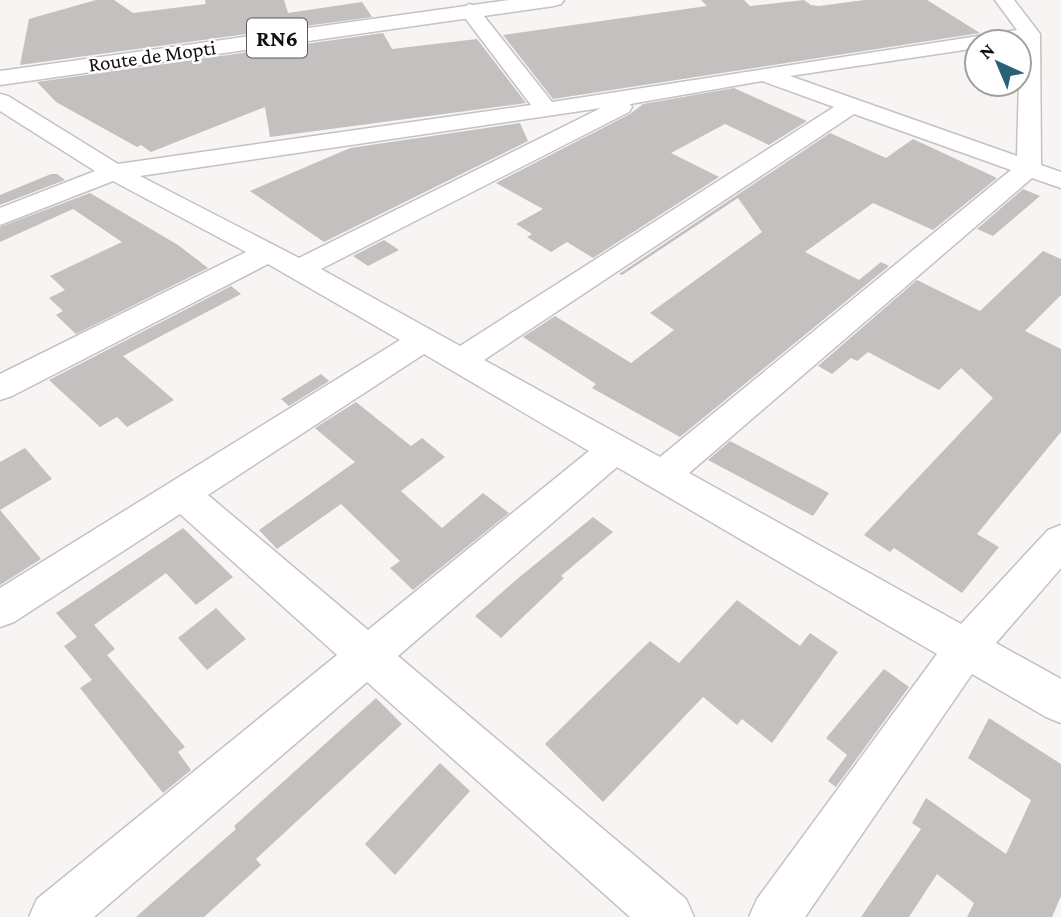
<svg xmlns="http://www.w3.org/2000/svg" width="1061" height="917" font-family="'Crimson Pro',serif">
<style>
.building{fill:#c4c0bf}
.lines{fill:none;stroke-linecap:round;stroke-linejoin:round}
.minor-casing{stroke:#c6c1c1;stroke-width:3}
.highway-casing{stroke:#c6c1c1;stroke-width:3}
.minor{fill:#fff;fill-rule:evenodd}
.highway{fill:#fff;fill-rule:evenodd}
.labels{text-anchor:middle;stroke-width:5;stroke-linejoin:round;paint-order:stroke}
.far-street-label{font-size:21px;fill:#121010;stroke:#fff}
.shield{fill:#fff;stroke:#595858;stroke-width:2}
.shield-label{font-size:23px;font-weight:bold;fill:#121010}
</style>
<rect width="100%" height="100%" fill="#f8f4f3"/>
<g class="building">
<polygon points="96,0 114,0 133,13 206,4 205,0 284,0 288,13 362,2 372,17 20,65 29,19"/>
<polygon points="701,0 744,0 750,6 804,0 811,5 819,6 864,0 927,0 980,33 553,99 503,35 707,6"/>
<polygon points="383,33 392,49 477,39 526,103 270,137 265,107 151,152 141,145 137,147 56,102 37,82"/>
<polygon points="734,88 807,121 769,145 725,124 671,153 719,177 593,258 567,242 551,252 527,237 532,234 516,224 543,209 496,183 630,114 643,104"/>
<polygon points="520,123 528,141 324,242 250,191 350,148"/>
<polygon points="830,133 886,158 913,139 997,178 933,230 873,203 805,252 859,280 881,262 889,266 680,437 592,388 596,384 523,337 555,316 631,363 674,330 650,313 762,232 738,198 622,275 619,274"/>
<polygon points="51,174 57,174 65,180 0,205 0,195"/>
<polygon points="1023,189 1040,196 993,236 977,229"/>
<polygon points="90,193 178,245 208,268 76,334 56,315 63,311 49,298 65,290 50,276 122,242 73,209 0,242 0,227"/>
<polygon points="384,240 399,250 368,266 353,256"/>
<polygon points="1043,251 1061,259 1061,295 1025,331 1061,349 1061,432 977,534 999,547 962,593 894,548 890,552 864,535 993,398 961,368 939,390 868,352 857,361 851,358 832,374 818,366 917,280 980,311"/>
<polygon points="231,286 241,294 123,356 174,400 127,427 117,417 100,427 49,380"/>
<polygon points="321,374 329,381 289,406 281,399"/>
<polygon points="356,402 411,446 422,438 445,457 401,491 442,528 483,493 509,513 413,590 390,568 400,561 341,504 277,549 259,530 355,462 315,428"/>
<polygon points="730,441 829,493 813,516 708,460"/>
<polygon points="25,448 52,479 0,510 41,559 0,585 0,462"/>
<polygon points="593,517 613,532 561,576 564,578 501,638 475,616 516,580"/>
<polygon points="183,528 233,577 196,605 166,573 94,625 115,649 107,655 185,747 178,752 191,770 163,793 80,688 92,680 64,646 77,637 56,613"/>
<polygon points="737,600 800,646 810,633 838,652 772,743 742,719 737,725 703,697 603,802 545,744 650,641 679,663"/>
<polygon points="216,608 246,639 207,670 178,638"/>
<polygon points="884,669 909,687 836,787 828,781 847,755 826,738"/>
<polygon points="376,698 402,724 256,859 261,865 204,917 136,917 236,829 234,826"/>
<polygon points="989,718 1061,764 1061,896 1052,917 967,917 974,903 937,874 909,917 861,917 921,829 912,823 926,798 1006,854 1031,800 968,758"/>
<polygon points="440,763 470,791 395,875 365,844"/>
</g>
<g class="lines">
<defs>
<path id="minor" d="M995,0H1014L1040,34L1041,165L1061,172V188L1032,178L689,473L961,624L1048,530L1061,525V568L996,643L1061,679V723L1046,717L972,674L805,917H749L757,899L937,654L617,467L398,656L686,899L694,917H630L367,682L94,917H29L37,899L337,655L180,514L14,622L0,627V588L400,340L268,264L12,396L0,400V374L246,252L113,181L0,225V208L95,171L0,111V94L8,96L118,164L531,105L459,10L469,4L476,6L552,102L1017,30ZM977,42H1020L1017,156L790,76L977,48ZM762,81L834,107L460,346L321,269L629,112L632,107L630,104ZM601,108L299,258L140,176ZM854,114L1011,170L660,457L484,360ZM424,354L589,451L368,630L208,495Z"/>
<polygon id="highway" points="509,0 564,0 561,4 554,6 0,85 0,71"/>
</defs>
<use href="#minor" class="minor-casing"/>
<use href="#highway" class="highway-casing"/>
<use href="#minor" class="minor"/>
<use href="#highway" class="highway"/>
</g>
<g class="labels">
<g class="far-street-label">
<text transform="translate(152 56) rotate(-8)" y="7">Route de Mopti</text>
</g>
<rect class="shield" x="247" y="18.5" width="60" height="39" rx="5"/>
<g class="shield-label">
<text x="277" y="46">RN6</text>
</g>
</g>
<g transform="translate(998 63) rotate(316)"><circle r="33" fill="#ffffff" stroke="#a09f9f" stroke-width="2"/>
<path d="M0-5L12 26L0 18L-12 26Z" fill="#29617b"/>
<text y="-10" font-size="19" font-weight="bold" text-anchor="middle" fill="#121010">N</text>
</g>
</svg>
